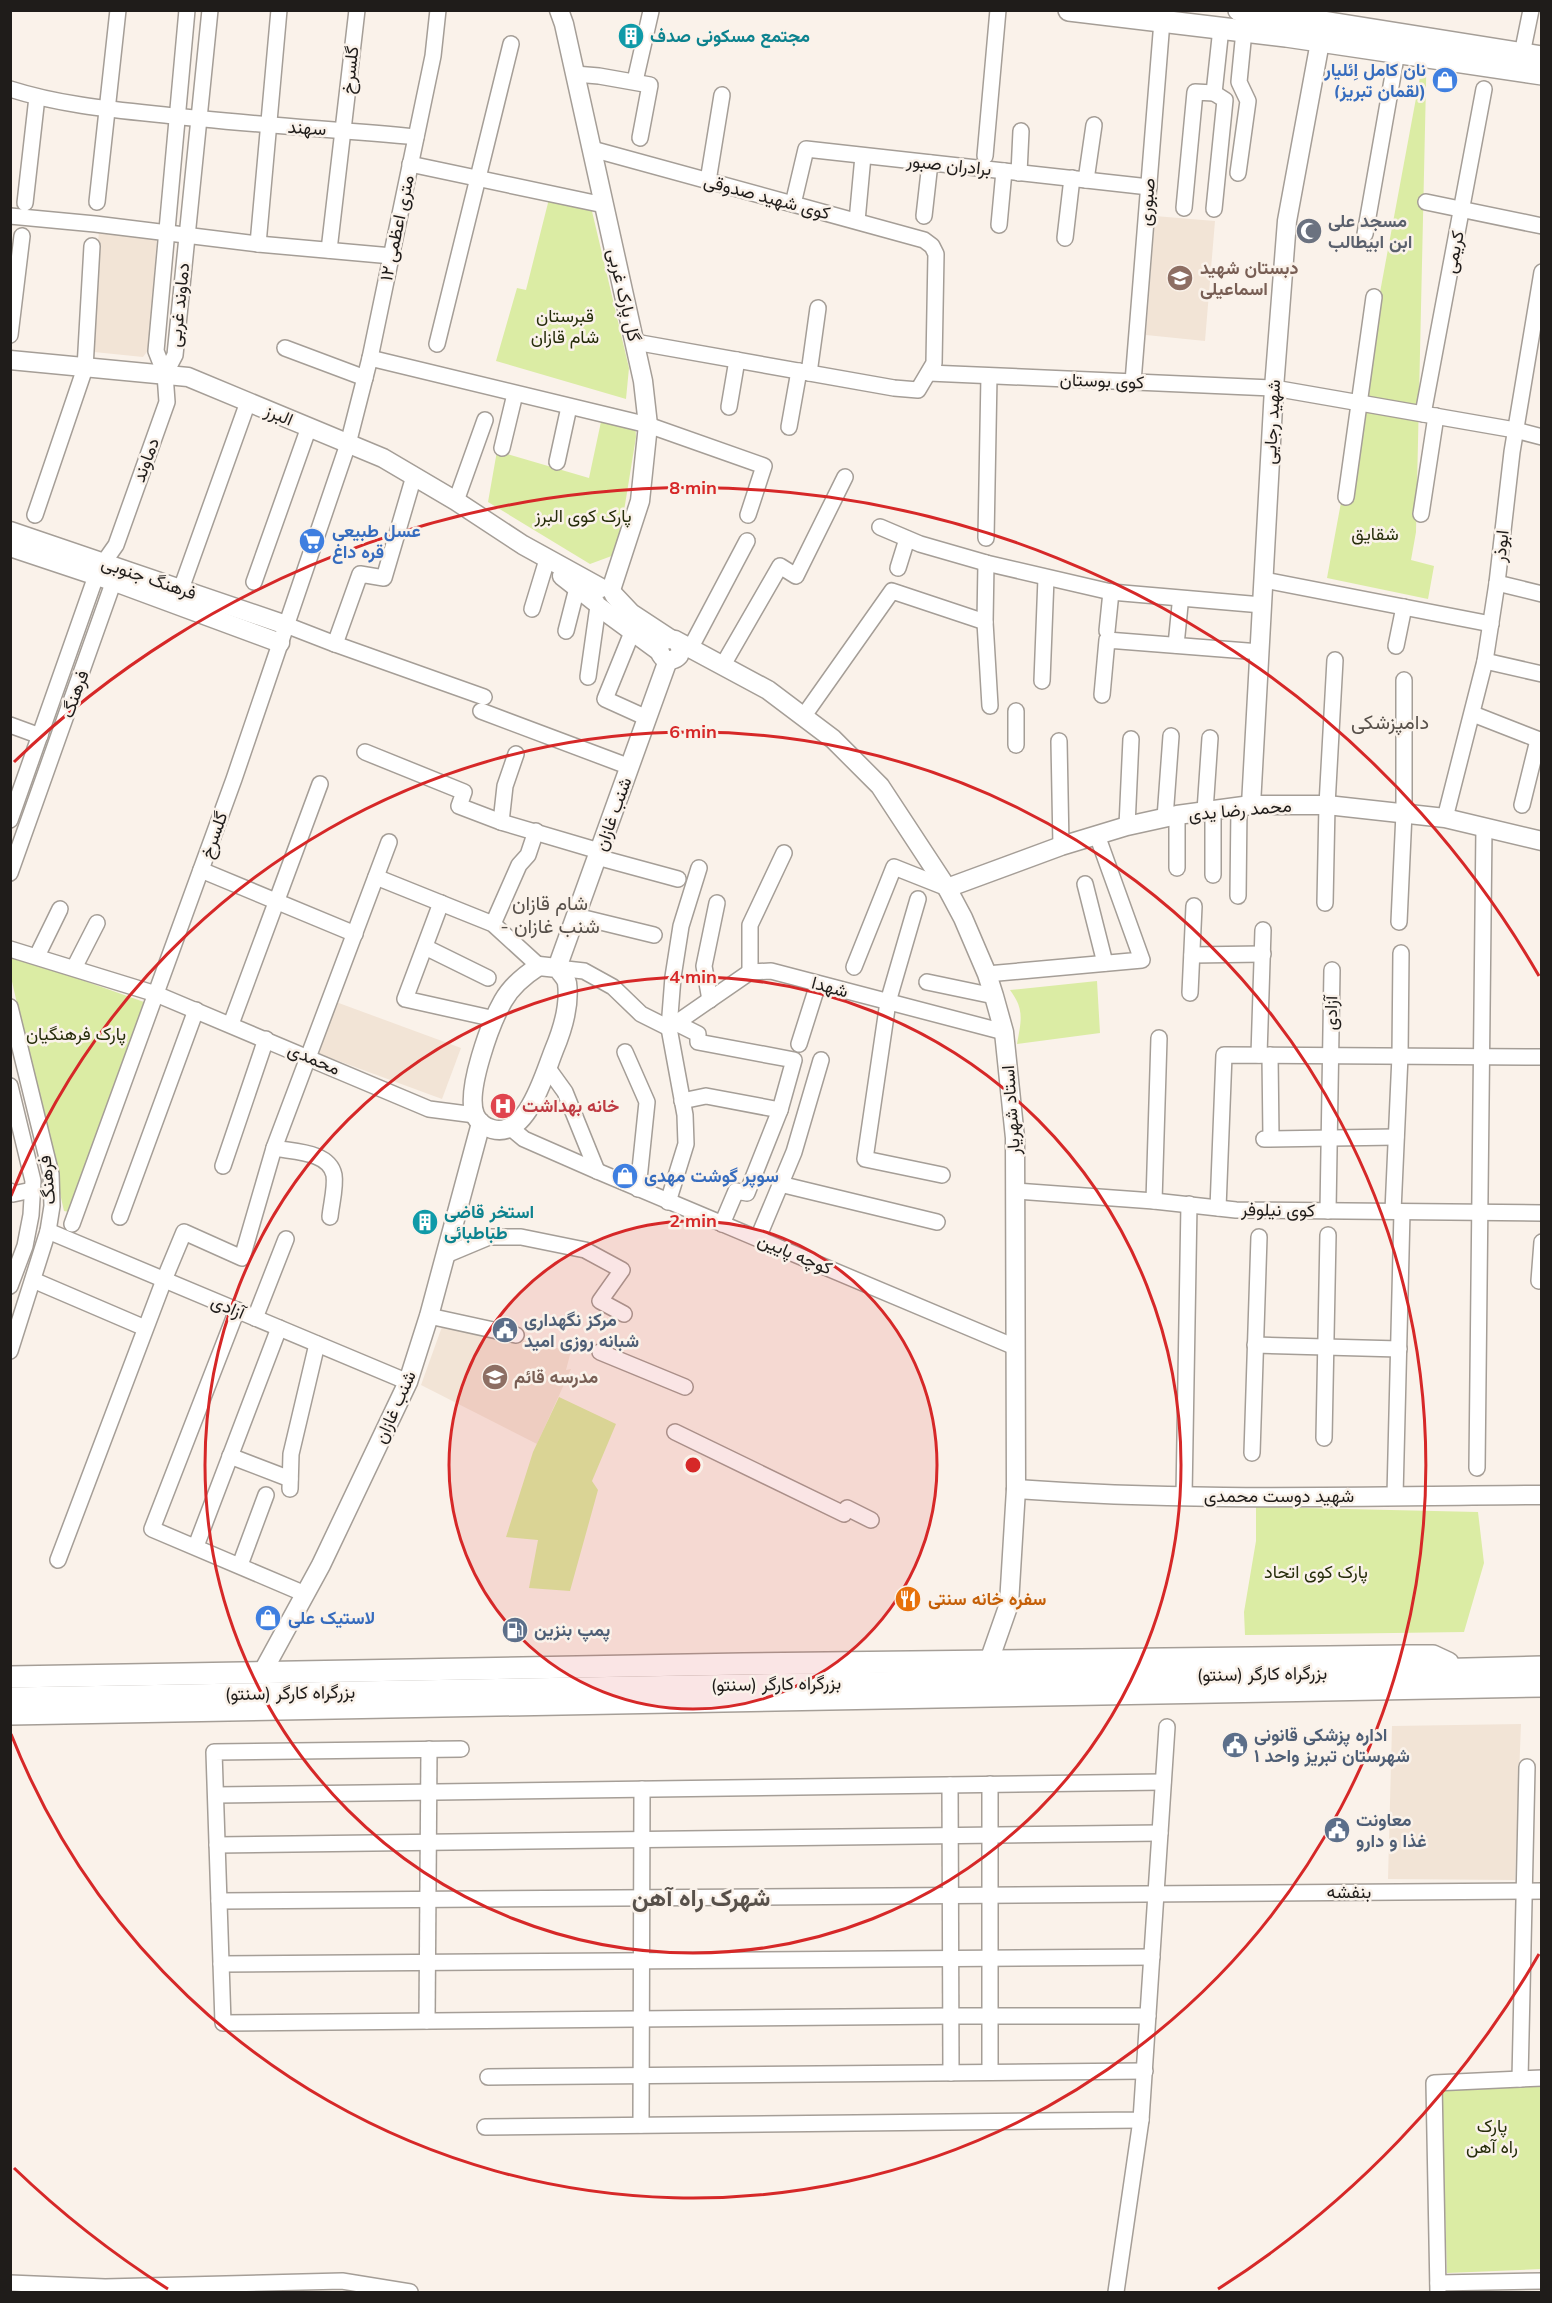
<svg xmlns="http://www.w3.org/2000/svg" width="1552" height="2303" font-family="Mulish,Vazirmatn,sans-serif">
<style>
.built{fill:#f2e4d6}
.green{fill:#dbeca4}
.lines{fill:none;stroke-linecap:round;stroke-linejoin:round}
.minor-casing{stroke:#a59e97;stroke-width:18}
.major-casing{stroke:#a59e97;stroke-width:21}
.highway-casing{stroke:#a59e97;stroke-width:24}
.minor{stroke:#fff;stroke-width:15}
.major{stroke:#fff;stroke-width:18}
.highway{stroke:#fff;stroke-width:21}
.ring{fill:none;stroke:#d62828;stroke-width:3}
.labels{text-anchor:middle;stroke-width:5;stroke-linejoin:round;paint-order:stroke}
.culture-label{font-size:18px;font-weight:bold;fill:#0d838f;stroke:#faf2ea;text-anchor:start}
.street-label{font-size:18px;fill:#1f1c1a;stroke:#faf2ea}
.shop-label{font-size:18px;font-weight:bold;fill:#366cbe;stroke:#faf2ea;text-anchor:start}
.worship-label{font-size:18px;font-weight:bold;fill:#5b616d;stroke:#faf2ea;text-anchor:start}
.education-label{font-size:18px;font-weight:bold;fill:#785e54;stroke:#faf2ea;text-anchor:start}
.park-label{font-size:18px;fill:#262d0a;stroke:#faf2ea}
.health-label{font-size:18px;font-weight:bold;fill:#be3a42;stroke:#faf2ea;text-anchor:start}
.service-label{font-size:18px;font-weight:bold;fill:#4e5e75;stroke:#faf2ea;text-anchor:start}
.food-label{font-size:18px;font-weight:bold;fill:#c56008;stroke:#faf2ea;text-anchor:start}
.neighbourhood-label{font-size:20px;fill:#57504a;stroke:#faf2ea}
.district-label{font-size:24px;font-weight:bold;fill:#57504a;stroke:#faf2ea}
.centre{fill:#d62828;stroke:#faf2ea;stroke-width:3}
.ring-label{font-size:18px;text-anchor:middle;font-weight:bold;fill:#d62828;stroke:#faf2ea;stroke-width:5;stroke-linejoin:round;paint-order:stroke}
</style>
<rect width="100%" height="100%" fill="#faf2ea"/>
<g class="built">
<polygon points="1155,216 1215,221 1205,341 1146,335"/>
<polygon points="99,231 157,236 149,349 143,357 94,352 89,348"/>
<polygon points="336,1002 461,1048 442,1099 317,1053"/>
<polygon points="443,1324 571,1351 566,1370 571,1369 537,1444 421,1385"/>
<polygon points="1521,1724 1515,1880 1388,1879 1392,1726"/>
</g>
<g class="green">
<polygon points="1427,39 1416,532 1411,560 1434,566 1428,599 1327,578"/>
<polygon points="549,199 591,207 629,368 626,399 496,361 517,288 526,290"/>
<polygon points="602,417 635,422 636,437 617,554 590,564 488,502 497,451 589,478"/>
<polygon points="17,957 144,1002 69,1212 64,1211 11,977 10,959"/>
<path d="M1097,981L1100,1033L1017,1044C1021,1021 1025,1010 1010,990Z"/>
<polygon points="559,1397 616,1424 592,1481 598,1490 570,1591 529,1588 538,1540 506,1537 533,1452"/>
<polygon points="1256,1507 1478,1512 1484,1563 1464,1632 1245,1635 1244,1612 1256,1541"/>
<polygon points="1541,2084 1541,2269 1447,2273 1441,2087"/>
</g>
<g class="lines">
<defs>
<g id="minor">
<polyline points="1522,54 1531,10"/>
<polyline points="575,74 599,76 650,85 640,138"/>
<polyline points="635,81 651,11"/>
<path d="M10,89C57,104 106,109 155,114C242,124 329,129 416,137"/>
<polyline points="592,149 924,240 932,246 936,254 934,363 918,390 894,388 635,342"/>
<polyline points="985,156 998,10"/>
<polyline points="410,164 604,205"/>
<polyline points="1019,173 1021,131"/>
<polyline points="1238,173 1248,101 1239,82 1244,31"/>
<polyline points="1086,180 1094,125"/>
<polyline points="708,181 722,95"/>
<polyline points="97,202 118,10"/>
<polyline points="1426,202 1542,226"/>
<polyline points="25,203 37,97"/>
<polyline points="793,204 806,149 1149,187"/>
<polyline points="1184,208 1195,92 1214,93"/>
<polyline points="1214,209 1225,100 1214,93 1221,28"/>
<polyline points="10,216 95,224 258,244 392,256"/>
<polyline points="924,216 930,163"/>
<polyline points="857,221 863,156"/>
<polyline points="999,225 1004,171"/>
<polyline points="1365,234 1397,52"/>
<polyline points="1065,238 1072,178"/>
<polyline points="258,244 279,10"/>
<polyline points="329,250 357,10"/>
<polyline points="10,335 22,236"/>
<polyline points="437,344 511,44"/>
<polyline points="285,348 365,378"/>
<polyline points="370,358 648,425 764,466 748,515"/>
<polyline points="809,373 818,308"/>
<polyline points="929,373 1274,388 1515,430 1542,437"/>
<polyline points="165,374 175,355 210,10"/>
<polyline points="1133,382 1162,21"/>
<polyline points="729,407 737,360"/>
<polyline points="1423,414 1484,89"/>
<polyline points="789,427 799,371"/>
<polyline points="502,448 515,394"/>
<polyline points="557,462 569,407"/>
<polyline points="1346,497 1374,297"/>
<polyline points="456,501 485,420"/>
<polyline points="1421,514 1436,416"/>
<polyline points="35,515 85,368 92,246"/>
<polyline points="880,527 920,544 986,563 1111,592 1262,605"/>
<polyline points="986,538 989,376"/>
<polyline points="986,563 985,622 990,706"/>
<polyline points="898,568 907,539"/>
<polyline points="1264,580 1491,624"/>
<polyline points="254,582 309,427"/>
<polyline points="1497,583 1542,594"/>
<polyline points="181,589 248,402"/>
<polyline points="532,609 546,563"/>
<polyline points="286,625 335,644 360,574 384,578 414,476"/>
<polyline points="633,630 605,699 647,718"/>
<polyline points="566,631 577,588"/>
<polyline points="1107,631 1111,592"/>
<polyline points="335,644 484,697"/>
<polyline points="1176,645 1180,605"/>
<polyline points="1396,646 1404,607"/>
<polyline points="691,647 747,541"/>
<polyline points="1485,661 1542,674"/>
<polyline points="723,665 780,566 796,576 845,477"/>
<polyline points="588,677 598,606"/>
<polyline points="1042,681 1046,578"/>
<polyline points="1102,695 1107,640 1260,652"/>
<polyline points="481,711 630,767"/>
<polyline points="1473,714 1542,741"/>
<polyline points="803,717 892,591 985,622"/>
<polyline points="10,725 40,736"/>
<polyline points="1059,741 1061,846"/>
<polyline points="1016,745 1016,711"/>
<polyline points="365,752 464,792 459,806 501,822 599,851"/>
<polyline points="1522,805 1538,740"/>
<polyline points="1205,811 1210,738"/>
<polyline points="1165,818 1171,736"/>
<polyline points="1445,818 1485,661 1497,583 1512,452 1542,272"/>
<polyline points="10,820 96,576 104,562 116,545 167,402 165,374 156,351 187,10"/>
<polyline points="501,822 505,786 516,754"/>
<polyline points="1127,826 1131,739"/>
<polyline points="597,857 678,879"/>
<polyline points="1177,868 1177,815"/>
<polyline points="201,870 355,934"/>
<polyline points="10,873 117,572"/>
<polyline points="1213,875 1213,810"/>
<polyline points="376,877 493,924 539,966"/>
<polyline points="1085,884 1105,963"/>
<polyline points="1238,896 1239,807"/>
<polyline points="918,899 888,1002 865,1159 942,1175"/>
<polyline points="441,903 405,999 495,1019"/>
<polyline points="1325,903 1327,805 1335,660"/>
<polyline points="576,916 654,935"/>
<polyline points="1399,922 1404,813 1404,680"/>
<polyline points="493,924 519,865 528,855 536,831"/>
<polyline points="425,947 488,978"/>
<polyline points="10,949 156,994 429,1109 475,1115"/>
<polyline points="1192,955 1263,954"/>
<polyline points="37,956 60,909"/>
<polyline points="854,967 894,867 947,888"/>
<polyline points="74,968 97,923"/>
<polyline points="557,968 584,971 613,987 641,1014 669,1028"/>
<polyline points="750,972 750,925 784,853"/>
<polyline points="987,974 1142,960 1097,835"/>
<polyline points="927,982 994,996"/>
<polyline points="1190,993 1194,906"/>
<polyline points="710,1000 704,966 717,903"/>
<polyline points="10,1007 51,1174 52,1206 48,1231 10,1351"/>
<polyline points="676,1023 698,1034 698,1042 794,1060 780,1110 747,1193 736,1191 722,1224"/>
<polyline points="231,1024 320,784"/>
<polyline points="669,1028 750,972 771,971 1004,1032"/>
<polyline points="799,1044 818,984"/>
<polyline points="625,1052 647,1102 638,1189"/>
<polyline points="1259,1055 1263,930"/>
<polyline points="1270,1055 1271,1138"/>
<polyline points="547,1067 565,1092 597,1171"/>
<polyline points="10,1086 33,1181 31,1215 25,1246 10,1286"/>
<polyline points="682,1101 706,1096 780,1110"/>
<polyline points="512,1129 524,1139 597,1171 1015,1347"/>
<polyline points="1264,1139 1396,1137"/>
<path d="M274,1148C293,1152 329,1151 334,1175C336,1187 331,1205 330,1217"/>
<polyline points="223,1166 266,1039"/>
<polyline points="780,1184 937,1222"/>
<polyline points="10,1191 13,1194 32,1190"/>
<polyline points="1015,1191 1154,1201 1236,1210 1542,1213"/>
<polyline points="1154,1201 1159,1038"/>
<polyline points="668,1202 686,1144 685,1115 669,1028 673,977 681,926 699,868"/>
<polyline points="1218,1208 1224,1055 1542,1057"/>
<polyline points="1328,1211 1332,970"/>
<polyline points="1393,1211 1400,1056 1401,953"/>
<polyline points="120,1217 196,1010"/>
<polyline points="72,1224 234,779 348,444 370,358 433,56 438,10"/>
<polyline points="48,1231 408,1382"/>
<polyline points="758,1238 794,1152 821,1060"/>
<polyline points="446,1255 489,1237 521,1237 585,1250 622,1270 600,1301 624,1314"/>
<polyline points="33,1280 145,1328"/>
<polyline points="1539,1281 1542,1242"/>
<polyline points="237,1310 152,1529 305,1594"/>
<polyline points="429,1316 516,1335"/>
<polyline points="255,1318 286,1239"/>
<polyline points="1255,1345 1399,1349"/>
<polyline points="600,1352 685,1387"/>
<polyline points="675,1432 844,1514 847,1508 871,1520"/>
<polyline points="1324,1438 1328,1235"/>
<polyline points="1252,1453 1259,1237"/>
<polyline points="230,1456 290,1479"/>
<polyline points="1477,1468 1484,827"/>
<polyline points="290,1489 291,1454 317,1344"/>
<polyline points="1184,1496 1189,1204"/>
<polyline points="1395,1496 1402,1212"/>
<polyline points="196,1546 279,1328"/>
<polyline points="58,1560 164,1280 184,1232 242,1258 274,1148 389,842"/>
<polyline points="240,1565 266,1495"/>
<polyline points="461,1749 214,1752 223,2023 951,2016 1148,2016"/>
<polyline points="950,1785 951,2073"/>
<polyline points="216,1795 1163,1782"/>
<polyline points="217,1845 1160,1833"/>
<polyline points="219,1901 1542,1891"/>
<polyline points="221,1964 1152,1957"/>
<polyline points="427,2021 429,1749"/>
<polyline points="990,2072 990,1784"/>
<polyline points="488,2077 1145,2071"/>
<polyline points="1520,2079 1527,1767"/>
<polyline points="641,2125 642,1789"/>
<polyline points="485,2127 1141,2120 1167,1727"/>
<polyline points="10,2283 105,2287 342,2281 410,2292"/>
<polyline points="1438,2283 1542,2281"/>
<polyline points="1116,2292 1141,2120"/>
<polyline points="1438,2292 1434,2083 1542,2078"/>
</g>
<g id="major">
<polyline points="559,10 564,24 643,381 648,425 640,501 611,590"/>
<polyline points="10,360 188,377 383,458 456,501 523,545 601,588"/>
<polyline points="10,531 286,625"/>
<polyline points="10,547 115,582 280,643"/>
<polyline points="562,576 595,602"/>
<polyline points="614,595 631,613 669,638"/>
<polyline points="599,607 659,651"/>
<path d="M675,640C681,645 684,655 674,659C658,666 651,634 675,640L768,690L833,739L880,786L947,888L963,918L987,974L994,996L1004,1032L1015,1138L1016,1489L1009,1604L989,1661"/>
<polyline points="1251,805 1274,388 1287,221 1320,42"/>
<polyline points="947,888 1061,846 1127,826 1177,815 1251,805 1327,805 1445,818 1542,841"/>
<path d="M539,966L557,968C560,972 566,978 567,983C570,1005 562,1031 554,1050C544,1075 527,1139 492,1129C485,1127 478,1122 475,1115C465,1091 491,1022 503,1001C512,985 525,975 539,966Z"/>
<polyline points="557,968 668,660"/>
<path d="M1016,1489C1191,1502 1366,1496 1542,1495"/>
<polyline points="262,1673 321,1565 408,1382 429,1316 481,1123"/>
</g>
<g id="highway">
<polyline points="1069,10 1286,36 1542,74"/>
<polyline points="1239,10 1292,17 1542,57"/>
<polyline points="10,1677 743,1664 1407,1656 1433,1656 1448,1663"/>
<polyline points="10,1698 1034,1680 1542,1667"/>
<polyline points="10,1714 1542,1686"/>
</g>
</defs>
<use href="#minor" class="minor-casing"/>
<use href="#major" class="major-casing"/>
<use href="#highway" class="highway-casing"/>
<use href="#minor" class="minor"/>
<use href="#major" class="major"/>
<use href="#highway" class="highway"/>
</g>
<circle cx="693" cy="1465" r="244" fill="#d62828" fill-opacity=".12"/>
<g class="ring">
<circle cx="693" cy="1465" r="244"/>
<circle cx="693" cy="1465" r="488"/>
<path d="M11 1196A733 733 0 1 1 11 1734"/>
<path d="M1539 1954A977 977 0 0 1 1218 2289M168 2289A977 977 0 0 1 14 2168M14 762A977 977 0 0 1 1539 976"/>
</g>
<defs>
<symbol id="building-disc" viewBox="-11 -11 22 22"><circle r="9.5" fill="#0f9aa8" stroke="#faf2ea"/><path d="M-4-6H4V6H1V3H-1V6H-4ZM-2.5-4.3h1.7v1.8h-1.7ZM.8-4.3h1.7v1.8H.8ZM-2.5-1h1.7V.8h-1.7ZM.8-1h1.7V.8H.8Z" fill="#fff"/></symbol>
<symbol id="shop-disc" viewBox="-11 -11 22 22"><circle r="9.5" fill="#3f7fe0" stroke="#faf2ea"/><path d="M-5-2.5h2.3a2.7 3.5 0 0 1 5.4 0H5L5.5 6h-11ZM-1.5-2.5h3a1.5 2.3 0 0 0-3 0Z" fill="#fff"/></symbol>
<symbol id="mosque-disc" viewBox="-11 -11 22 22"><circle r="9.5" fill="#6b7280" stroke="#faf2ea"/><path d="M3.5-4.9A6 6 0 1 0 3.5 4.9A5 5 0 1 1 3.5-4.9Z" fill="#fff"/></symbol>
<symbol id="school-disc" viewBox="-11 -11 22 22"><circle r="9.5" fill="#8d6e63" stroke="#faf2ea"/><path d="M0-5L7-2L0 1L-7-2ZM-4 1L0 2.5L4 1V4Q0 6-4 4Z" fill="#fff"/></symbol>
<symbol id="supermarket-disc" viewBox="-11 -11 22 22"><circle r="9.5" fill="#3f7fe0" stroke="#faf2ea"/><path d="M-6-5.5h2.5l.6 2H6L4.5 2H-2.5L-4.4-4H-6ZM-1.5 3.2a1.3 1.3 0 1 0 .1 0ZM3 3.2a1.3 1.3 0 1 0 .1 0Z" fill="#fff"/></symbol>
<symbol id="hospital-disc" viewBox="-11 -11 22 22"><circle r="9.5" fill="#e0444e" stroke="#faf2ea"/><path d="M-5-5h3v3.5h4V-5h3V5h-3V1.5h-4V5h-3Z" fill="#fff"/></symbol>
<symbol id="civic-disc" viewBox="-11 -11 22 22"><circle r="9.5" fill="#5c6f8a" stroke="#faf2ea"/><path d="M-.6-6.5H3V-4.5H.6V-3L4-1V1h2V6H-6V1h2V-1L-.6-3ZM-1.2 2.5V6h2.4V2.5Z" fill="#fff"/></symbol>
<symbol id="restaurant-disc" viewBox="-11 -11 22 22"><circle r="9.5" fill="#e8710a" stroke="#faf2ea"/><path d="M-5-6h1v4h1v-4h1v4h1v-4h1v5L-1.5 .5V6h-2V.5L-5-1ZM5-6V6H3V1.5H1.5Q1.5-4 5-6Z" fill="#fff"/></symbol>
<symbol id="fuel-disc" viewBox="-11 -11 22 22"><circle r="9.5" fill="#5c6f8a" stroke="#faf2ea"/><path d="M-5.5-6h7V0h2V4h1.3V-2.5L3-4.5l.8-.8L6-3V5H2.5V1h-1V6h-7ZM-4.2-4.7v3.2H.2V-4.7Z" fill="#fff"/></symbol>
</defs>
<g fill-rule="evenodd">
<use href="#building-disc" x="616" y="21" width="30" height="30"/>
<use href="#shop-disc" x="1430" y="65" width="30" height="30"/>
<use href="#mosque-disc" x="1294" y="216" width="30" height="30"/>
<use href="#school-disc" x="1165" y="263" width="30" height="30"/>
<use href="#supermarket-disc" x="297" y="526" width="30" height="30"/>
<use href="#hospital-disc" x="488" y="1091" width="30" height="30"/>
<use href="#shop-disc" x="610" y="1161" width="30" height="30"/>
<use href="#building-disc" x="410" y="1207" width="30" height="30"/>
<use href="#civic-disc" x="490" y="1315" width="30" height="30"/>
<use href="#school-disc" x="480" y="1362" width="30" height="30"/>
<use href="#restaurant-disc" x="893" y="1584" width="30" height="30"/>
<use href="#shop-disc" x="253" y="1603" width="30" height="30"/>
<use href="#fuel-disc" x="500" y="1615" width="30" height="30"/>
<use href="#civic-disc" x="1220" y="1730" width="30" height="30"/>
<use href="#civic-disc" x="1322" y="1815" width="30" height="30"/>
</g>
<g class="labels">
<g class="culture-label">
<text x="650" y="42">مجتمع مسکونی صدف</text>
<text x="444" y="1218">استخر قاضی<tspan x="444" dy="21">طباطبائی</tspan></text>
</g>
<g class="street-label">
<text transform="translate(350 70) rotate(-84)" y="6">گلسرخ</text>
<text transform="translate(307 128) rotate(4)" y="6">سهند</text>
<text transform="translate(949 165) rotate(6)" y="6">برادران صبور</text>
<text transform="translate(767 197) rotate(15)" y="6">کوی شهید صدوقی</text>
<text transform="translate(1147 202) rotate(-85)" y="6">صبوری</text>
<text transform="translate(397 228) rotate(-78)" y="6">۱۲ متری اعظمی</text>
<text transform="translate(1454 252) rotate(-79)" y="6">کریمی</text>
<text transform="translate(624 295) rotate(77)" y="6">گل پارک غربی</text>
<text transform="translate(179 305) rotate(-84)" y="6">دماوند غربی</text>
<text transform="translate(1102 381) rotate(2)" y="6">کوی بوستان</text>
<text transform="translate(279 415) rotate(23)" y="6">البرز</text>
<text transform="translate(1272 422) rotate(-87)" y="6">شهید رجایی</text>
<text transform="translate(146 460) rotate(-70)" y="6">دماوند</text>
<text transform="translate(1501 546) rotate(-84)" y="6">ابوذر</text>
<text transform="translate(149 578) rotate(19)" y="6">فرهنگ جنوبی</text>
<text transform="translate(75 694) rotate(-70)" y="6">فرهنگ</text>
<text transform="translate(1240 810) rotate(-5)" y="6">محمد رضا یدی</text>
<text transform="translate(613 814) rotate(-70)" y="6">شنب غازان</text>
<text transform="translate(214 835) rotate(-70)" y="6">گلسرخ</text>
<text transform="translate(830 987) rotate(15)" y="6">شهدا</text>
<text transform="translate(1331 1013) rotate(-89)" y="6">آزادی</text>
<text transform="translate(314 1059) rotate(23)" y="6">محمدی</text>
<text transform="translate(1011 1110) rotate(-94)" y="6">استاد شهریار</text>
<text transform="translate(47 1180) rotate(-96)" y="6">فرهنگ</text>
<text transform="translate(1278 1210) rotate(1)" y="6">کوی نیلوفر</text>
<text transform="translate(795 1254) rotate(23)" y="6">کوچه پایین</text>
<text transform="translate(228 1307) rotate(23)" y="6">آزادی</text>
<text transform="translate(395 1407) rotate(-66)" y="6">شنب غازان</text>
<text x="1279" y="1502">شهید دوست محمدی</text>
<text transform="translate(1262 1674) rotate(-1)" y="6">بزرگراه کارگر (سنتو)</text>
<text transform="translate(776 1684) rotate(-1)" y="6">بزرگراه کارگر (سنتو)</text>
<text transform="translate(290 1693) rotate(-1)" y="6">بزرگراه کارگر (سنتو)</text>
<text x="1349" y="1898">بنفشه</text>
</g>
<g class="shop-label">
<text x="1426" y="76" text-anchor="end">نان کامل اِئلیار<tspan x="1426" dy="21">(لقمان تبریز)</tspan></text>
<text x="332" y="537">عسل طبیعی<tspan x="332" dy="21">قره داغ</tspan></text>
<text x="644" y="1182">سوپر گوشت مهدی</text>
<text x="288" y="1624">لاستیک علی</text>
</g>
<g class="worship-label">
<text x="1328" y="227">مسجد علی<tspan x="1328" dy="21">ابن ابیطالب</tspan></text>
</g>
<g class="education-label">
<text x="1200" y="274">دبستان شهید<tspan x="1200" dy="21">اسماعیلی</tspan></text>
<text x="514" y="1383">مدرسه قائم</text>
</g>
<g class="park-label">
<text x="565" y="322">قبرستان<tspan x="565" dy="21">شام قازان</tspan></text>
<text x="583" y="522">پارک کوی البرز</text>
<text x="1375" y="540">شقایق</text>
<text x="76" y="1040">پارک فرهنگیان</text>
<text x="1316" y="1578">پارک کوی اتحاد</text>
<text x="1492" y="2132">پارک<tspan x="1492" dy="21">راه آهن</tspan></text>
</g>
<g class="health-label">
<text x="522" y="1112">خانه بهداشت</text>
</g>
<g class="service-label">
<text x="524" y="1326">مرکز نگهداری<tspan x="524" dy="21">شبانه روزی امید</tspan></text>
<text x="534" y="1636">پمپ بنزین</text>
<text x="1254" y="1741">اداره پزشکی قانونی<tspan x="1254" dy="21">شهرستان تبریز واحد ۱</tspan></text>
<text x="1356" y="1826">معاونت<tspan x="1356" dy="21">غذا و دارو</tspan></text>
</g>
<g class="food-label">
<text x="928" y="1605">سفره خانه سنتی</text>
</g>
<g class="neighbourhood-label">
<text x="1390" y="729">دامپزشکی</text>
<text x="550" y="910">شام قازان<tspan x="550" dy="23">- شنب غازان</tspan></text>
</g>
<g class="district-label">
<text x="701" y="1906">شهرک راه آهن</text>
</g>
</g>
<circle cx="693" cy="1465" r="9" class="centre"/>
<g class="ring-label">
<text x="693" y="494">8 min</text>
<text x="693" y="738">6 min</text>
<text x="693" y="983">4 min</text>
<text x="693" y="1227">2 min</text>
</g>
<rect width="1552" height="2303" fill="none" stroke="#1f1c1a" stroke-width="24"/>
</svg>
